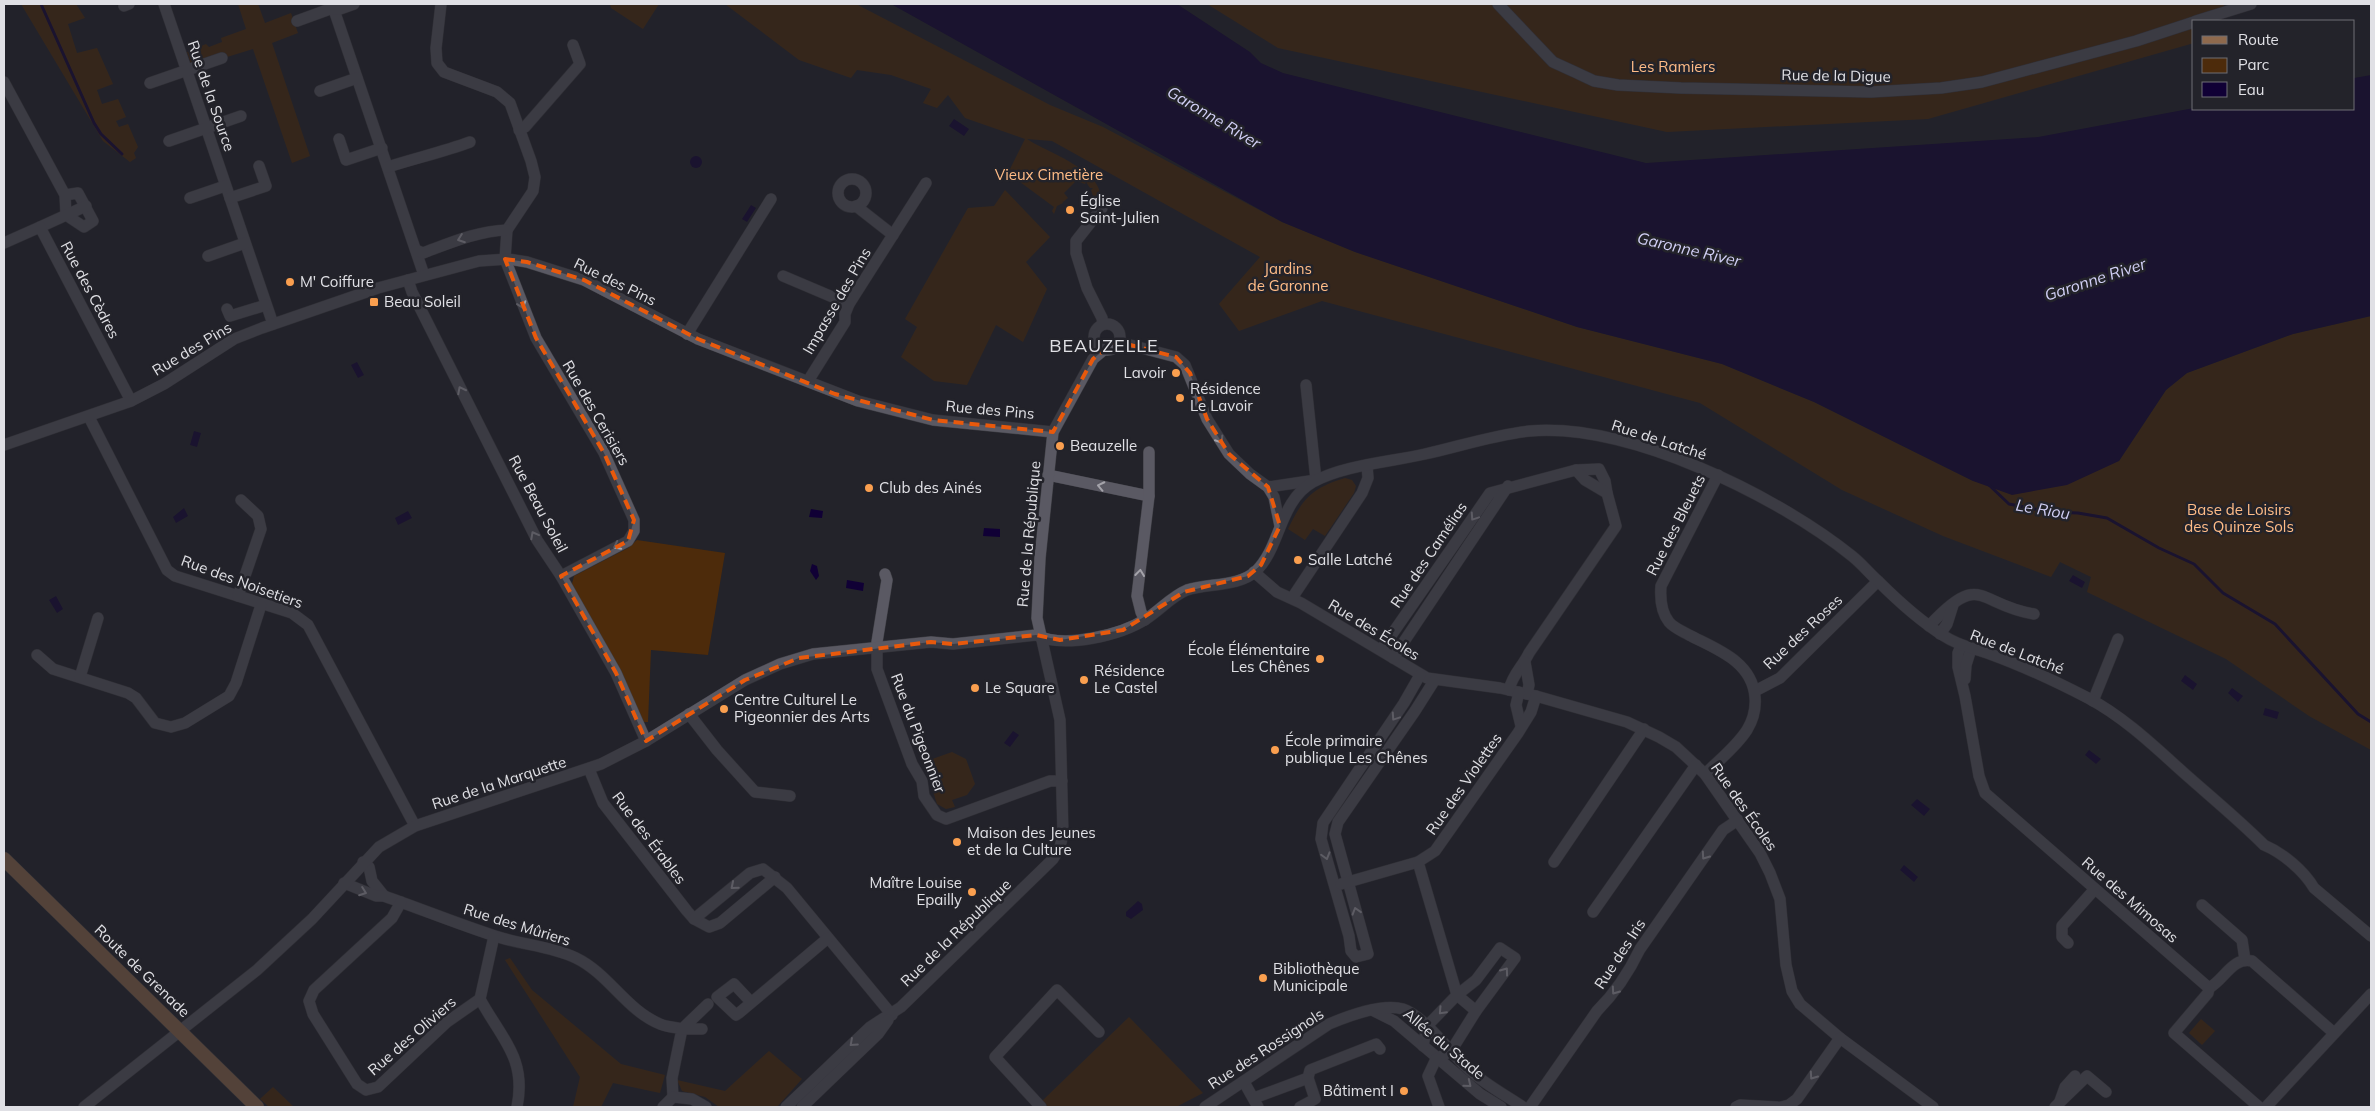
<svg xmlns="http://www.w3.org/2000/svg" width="2375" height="1111" font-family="Mulish,sans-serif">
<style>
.green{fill:#4d2b0b}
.water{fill:#100035}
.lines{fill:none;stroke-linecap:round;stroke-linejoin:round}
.stream{stroke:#100035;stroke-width:3}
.minor-casing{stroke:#3f3f45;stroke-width:12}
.major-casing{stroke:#3f3f45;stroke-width:15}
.minor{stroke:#5a5963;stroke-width:11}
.major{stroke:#8e694d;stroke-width:14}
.oneway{stroke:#a4a3aa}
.marked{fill:none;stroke:#e8590c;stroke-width:4;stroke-dasharray:10 6;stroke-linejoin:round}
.poi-dot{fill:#fa9f4f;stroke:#23232a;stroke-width:2}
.labels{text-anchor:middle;stroke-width:5;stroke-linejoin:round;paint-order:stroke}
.park-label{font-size:15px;fill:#ffbc87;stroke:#23232a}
.street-label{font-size:15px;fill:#e0e0e5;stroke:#23232a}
.poi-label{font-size:15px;fill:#e0e0e5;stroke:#23232a;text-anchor:start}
.water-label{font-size:16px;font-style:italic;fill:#d2d0f6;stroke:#23232a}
.quarter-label{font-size:18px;letter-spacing:1px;fill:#e0e0e5;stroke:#23232a}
</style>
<rect width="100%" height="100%" fill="#23232a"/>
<g class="green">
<polygon points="21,4 76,4 85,18 68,24 77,53 97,48 113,84 97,90 102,104 118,99 126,117 116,121 119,127 128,124 138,147 134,153 136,158 130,162 103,141"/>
<polygon points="238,4 258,4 265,23 291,13 298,33 272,43 310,156 292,163 253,49 227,57 225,53 192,67 187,52 206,44 209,47 222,42 221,38 246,29"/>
<polygon points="610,4 659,4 643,29 611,8"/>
<path d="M725,4H856L1050,105L1103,127L1282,222L1355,252L1577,327L1722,364L1814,402L1973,481L2119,461L2166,390L2187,373L2293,334L2371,316V750L2309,716L2226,659L2087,592L2091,577L2060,562L2051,577L1943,536L1842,490L1700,403L1322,301L1239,331L1219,304L1260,257L1052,141L1027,139C1044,151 1105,171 1100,199C1099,202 1097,206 1095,209L1090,205L1094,200L1090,197L1093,196L1091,190L1093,188H1090L1086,182L1085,184L1076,181L1064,193L1068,198L1063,202L1062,201L1063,203L1057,206L1054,214L1052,211L1054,207L1008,173L1025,139L965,118L948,95L937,108L923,103L931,89L891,75L857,70L851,78L799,60Z"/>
<polygon points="1207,4 2224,4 2221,21 2194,21 2194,43 1928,119 1667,132 1278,48"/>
<polygon points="1005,190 1050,237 1026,262 1047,289 1023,342 996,325 967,385 934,381 901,357 917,327 905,319 968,208 994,206"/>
<path d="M1345,478L1352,480L1356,486L1354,493L1325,536L1313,529L1305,540L1288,529C1303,498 1312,488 1345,478Z"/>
<polygon points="637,540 725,553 708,655 651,650 648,722 643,722 572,584 574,576 628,548"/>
<polygon points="952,752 966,759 975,784 967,795 952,800 955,807 946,809 937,804 924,762"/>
<polygon points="510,958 532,990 621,1064 665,1075 660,1093 613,1083 601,1107 573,1107 580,1077 505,960"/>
<polygon points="1129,1017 1203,1093 1176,1107 1048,1107 1041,1102"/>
<polygon points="2201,1019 2215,1031 2202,1045 2189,1033"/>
<polygon points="769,1051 802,1079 777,1107 719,1107 705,1097 682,1091 677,1080 725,1091"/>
<polygon points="273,1087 294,1107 269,1107 260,1099"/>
</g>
<g class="water">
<polygon points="891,4 1177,4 1250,52 1261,63 1283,73 1646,163 2038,137 2194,108 2354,109 2354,78 2371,75 2371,316 2293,334 2187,373 2166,390 2119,461 2067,485 2012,495 1973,481 1814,402 1722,364 1577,327 1355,252 1282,222"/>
<polygon points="954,119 969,129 964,136 949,126"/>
<circle cx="696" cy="162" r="6"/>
<polygon points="751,205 756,208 747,222 742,219"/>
<polygon points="357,362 364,375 358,378 351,365"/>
<polygon points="194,431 201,433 197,447 190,445"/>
<polygon points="184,508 188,516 176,523 173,517"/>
<polygon points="811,509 823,511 822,518 809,517"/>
<polygon points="408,511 412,518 398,525 395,518"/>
<polygon points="984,528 1000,529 1000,537 983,536"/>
<polygon points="812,564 817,566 819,576 816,580 810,571"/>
<polygon points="2073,575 2085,582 2082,588 2069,581"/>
<polygon points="847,580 864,583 863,591 846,588"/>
<polygon points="56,596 63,609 57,613 49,600"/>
<polygon points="2185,675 2197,684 2193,690 2181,681"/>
<polygon points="2232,688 2243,696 2238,702 2228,693"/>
<polygon points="2265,708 2279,712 2277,719 2263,715"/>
<polygon points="1013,731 1019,735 1010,747 1004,743"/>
<polygon points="2089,750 2101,759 2096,764 2085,755"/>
<polygon points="1917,799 1930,809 1924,816 1911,805"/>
<polygon points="1904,865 1918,877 1914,882 1900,870"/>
<polygon points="1138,901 1142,904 1143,910 1131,919 1126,916 1126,912"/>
</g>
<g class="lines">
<g class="stream">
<polyline points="41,4 94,123 101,134 122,154"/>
<polyline points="1989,485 2009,504 2050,512 2078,513 2107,518 2159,548 2194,564 2223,593 2275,624 2358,714 2371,722"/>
</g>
<defs>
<g id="minor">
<polyline points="164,4 273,324"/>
<polyline points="332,4 424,275"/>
<polyline points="441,4 436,48 437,63 444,72 497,92 510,103 531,161 535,177 533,191 507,230"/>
<polyline points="1498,4 1553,62 1577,73 1594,81 1618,85 1681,88 1871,92 1941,88 1982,82 2136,41 2194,22"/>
<polyline points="124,6 129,4"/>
<polyline points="297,21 330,9 340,9 354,4"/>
<polyline points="2196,21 2251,4"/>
<polyline points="4,82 65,195 66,215 84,227 93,221 78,193 65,195"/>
<polyline points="150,83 222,58"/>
<polyline points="320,91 357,78"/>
<polyline points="519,130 525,127 580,64 573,45"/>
<polyline points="339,139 346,160 382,148"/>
<polyline points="169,141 241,116"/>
<path d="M388,167C416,158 443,152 470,142"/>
<circle cx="852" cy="193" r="14"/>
<polyline points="190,198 225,186"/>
<polyline points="230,198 266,186 259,166"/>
<polyline points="856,206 893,235"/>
<polyline points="1102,208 1076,241 1076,253 1087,288 1102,318 1103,324"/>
<polyline points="40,227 86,206"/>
<polyline points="507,230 505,259 536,338 604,453 634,520 634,531 628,541 561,576"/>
<polyline points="4,243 40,227 131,401"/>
<path d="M416,250L423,253C450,243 477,231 507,230"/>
<polyline points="208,256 245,243"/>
<polyline points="783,276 849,304"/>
<polyline points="408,280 412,292 537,540 561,576 616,673 646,741"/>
<polyline points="227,309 230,316 266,305"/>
<circle cx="1107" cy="337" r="13"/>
<polyline points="687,334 771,199"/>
<polyline points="1119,342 1176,357 1185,365 1207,419 1229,454 1250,474 1268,487 1274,497 1280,526"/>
<polyline points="808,381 845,322 845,314 849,304 926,183"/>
<polyline points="1306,385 1316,480"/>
<polyline points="89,417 167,570 175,576 292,613 308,625 415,826"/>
<polyline points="4,445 131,401 164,384 234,339 262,328 378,288 479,261 508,259 527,262 584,280 698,339 858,401 933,420 1053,432"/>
<polyline points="1576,470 1599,469 1605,481 1607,493"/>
<polyline points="1048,475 1149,496"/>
<polyline points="1268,487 1316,480"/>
<polyline points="1254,572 1277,592 1301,603 1427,678 1500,688 1536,696 1627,722 1659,737 1676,747 1705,774 1760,853 1770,873 1780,899 1786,965 1792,991 1800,1004 1840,1038 1933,1107"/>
<polyline points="885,574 887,580 877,642 877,669 912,764 922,781 924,796 937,815 946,819 1050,781 1062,781"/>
<polyline points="238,596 261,529 258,516 241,500"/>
<polyline points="1292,598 1362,493 1368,478 1367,465"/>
<polyline points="1145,620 1141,612 1137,596 1149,496 1149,452"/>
<path d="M1929,626C1982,569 1977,605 2034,614"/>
<polyline points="1940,634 1947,624 1953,605"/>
<path d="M1961,646L1958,653V667L1965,696L1979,776L1985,793L2209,988C2225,979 2232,957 2252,961L2334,1033"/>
<path d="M1381,650L1490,493L1576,470L1585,480L1607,493L1616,526L1529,653C1523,666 1512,675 1509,690"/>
<polyline points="37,655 53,669 128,693 136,698 155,723 171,727 185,723 229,696 236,683 261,605"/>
<polyline points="1393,658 1508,486"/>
<polyline points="1525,662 1529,685 1527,694"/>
<polyline points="1420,675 1404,703 1323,823 1321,839 1349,936 1351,951 1356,957 1368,954 1335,834 1338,822 1415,711 1434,681"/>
<polyline points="80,677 98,618"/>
<polyline points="1965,679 1966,665 1971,649"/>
<polyline points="1755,691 1780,678 1878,581"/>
<polyline points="1519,692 1516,705 1521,726"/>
<polyline points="2093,701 2118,639"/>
<polyline points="689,714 717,750 755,792 790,796"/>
<polyline points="589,769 603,803 687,911 694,919 709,927 720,923 775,877"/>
<path d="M1705,774C1719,760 1736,747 1747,730C1753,720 1756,708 1755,697C1752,661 1716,649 1689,635C1682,631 1674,628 1669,622C1661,612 1660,599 1661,586L1718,475"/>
<polyline points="363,862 369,867 372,881 384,896"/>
<polyline points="1554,862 1644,729"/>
<path d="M344,883L376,896H384C421,909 458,924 495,936C522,945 550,946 576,958C609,974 626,1010 660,1024C666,1027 675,1027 682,1029L672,1078L673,1097"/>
<polyline points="1341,884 1418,862"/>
<polyline points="401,902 392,918 314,990 309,1001 313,1014 357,1084 366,1090 378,1087 447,1022 480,999"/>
<polyline points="2202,905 2242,940 2245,960"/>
<polyline points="1593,912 1696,765"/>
<polyline points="694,919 750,873 763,869 787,888 892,1015"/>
<path d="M494,936L480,999C501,1038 527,1058 517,1107"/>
<polyline points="2068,943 2062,937 2062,926 2094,890"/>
<polyline points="2209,988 2208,993 2174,1033 2259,1107"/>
<polyline points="751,1002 734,984 717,997 736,1015 739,1013 828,938"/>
<polyline points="1372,1010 1394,1021 1480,1094 1501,1107"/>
<polyline points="1476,1011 1457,995 1418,862 1435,851 1518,733 1531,712 1536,696"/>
<polyline points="702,1029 682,1029 708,1004"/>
<polyline points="1423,1046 1427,1026 1457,995 1476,980 1500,948 1515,958 1476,1011 1451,1051 1436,1059"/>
<polyline points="1436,1059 1428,1076 1439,1107"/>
<polyline points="1244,1082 1258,1107"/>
<polyline points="673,1097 692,1099 706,1107"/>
<polyline points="1254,1098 1308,1078 1310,1070 1376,1044 1380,1049"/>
<polyline points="2060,1101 2065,1087 2075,1076"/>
<path d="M84,1107L257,970L312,919L379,847L415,826L601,764L646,741L745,680L780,664L813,654L931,642L953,644L1036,635C1064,649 1121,635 1146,619C1160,610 1172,596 1187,590C1208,583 1239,587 1256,571C1281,547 1279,501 1313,482C1344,465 1390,462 1425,454C1457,447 1497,434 1530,431C1629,423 1776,495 1852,556C1862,564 1869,573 1878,581C1898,601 1920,621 1944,636C1959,646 1973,648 1990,654C2023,666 2057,682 2088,698C2124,717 2155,747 2184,773C2211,797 2239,820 2264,845C2283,853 2304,871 2314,888L2371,936"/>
<polyline points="663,1107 673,1097"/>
<polyline points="786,1107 870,1027 901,1007 1053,859 1060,847 1063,834 1060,720 1037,618 1040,558 1053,432 1093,359 1105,349"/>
<polyline points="802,1107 878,1034 888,1020"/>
<polyline points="1041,1107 995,1057 1057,990 1099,1032"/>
<path d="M1205,1107L1329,1024C1348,1016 1382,1003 1403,1009C1423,1015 1451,1053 1467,1068C1483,1083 1505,1095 1523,1107"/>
<polyline points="1300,1107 1315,1099 1308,1078"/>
<path d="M1530,1107L1597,1011C1615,993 1629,972 1640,949L1723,830L1738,820"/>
<polyline points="1736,1107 1740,1105 1777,1107"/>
<polyline points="1781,1107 1789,1105 1797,1099 1840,1038"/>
<polyline points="2055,1107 2087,1076 2106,1092"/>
<polyline points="2266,1107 2371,994"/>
</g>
<polyline id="major" points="4,859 257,1107"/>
</defs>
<use href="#minor" class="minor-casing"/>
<use href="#major" class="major-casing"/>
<use href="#minor" class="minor"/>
<use href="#major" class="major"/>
</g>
<defs><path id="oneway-chevron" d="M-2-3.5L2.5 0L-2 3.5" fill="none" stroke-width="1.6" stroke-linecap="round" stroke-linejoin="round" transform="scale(1.25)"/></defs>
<g class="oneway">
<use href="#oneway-chevron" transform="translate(461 239) rotate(160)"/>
<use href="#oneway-chevron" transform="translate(522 305) rotate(71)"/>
<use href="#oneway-chevron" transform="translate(461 390) rotate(-117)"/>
<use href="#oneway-chevron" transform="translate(1220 440) rotate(57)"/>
<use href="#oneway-chevron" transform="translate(1101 486) rotate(-168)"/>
<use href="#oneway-chevron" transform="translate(1474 517) rotate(124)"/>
<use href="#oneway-chevron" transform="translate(534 535) rotate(-118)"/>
<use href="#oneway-chevron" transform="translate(617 546) rotate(153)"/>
<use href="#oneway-chevron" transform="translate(1140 573) rotate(-83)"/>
<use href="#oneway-chevron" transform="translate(1395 717) rotate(124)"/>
<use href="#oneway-chevron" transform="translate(1326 856) rotate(74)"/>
<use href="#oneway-chevron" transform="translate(1705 856) rotate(125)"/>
<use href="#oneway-chevron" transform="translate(734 886) rotate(140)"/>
<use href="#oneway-chevron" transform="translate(363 892) rotate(20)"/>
<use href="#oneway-chevron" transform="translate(1356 911) rotate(-107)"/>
<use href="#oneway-chevron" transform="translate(1505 971) rotate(-54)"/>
<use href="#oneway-chevron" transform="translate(1615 991) rotate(125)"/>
<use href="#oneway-chevron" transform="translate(1442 1011) rotate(133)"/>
<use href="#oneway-chevron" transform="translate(853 1043) rotate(138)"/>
<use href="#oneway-chevron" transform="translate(1813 1076) rotate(125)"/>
<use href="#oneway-chevron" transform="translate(1468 1084) rotate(39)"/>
</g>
<path d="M0 0H2375V1111H0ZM505,259L527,262L584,280L698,339L835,394L933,420L1053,432L1093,359L1105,349L1119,342L1176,357L1190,373L1207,419L1229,454L1268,487L1280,526L1261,565L1248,576L1184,592L1123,630L1060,640L1036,635L953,644L931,642L799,658L745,680L646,741L616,673L561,576L628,541L634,520L604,453L536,338Z" fill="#23232a" fill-opacity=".55" fill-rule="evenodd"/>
<path class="marked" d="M505,259L527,262L584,280L698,339L835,394L933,420L1053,432L1093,359L1105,349L1119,342L1176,357L1190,373L1207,419L1229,454L1268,487L1280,526L1261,565L1248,576L1184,592L1123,630L1060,640L1036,635L953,644L931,642L799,658L745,680L646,741L616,673L561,576L628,541L634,520L604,453L536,338Z"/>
<g class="poi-dot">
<circle cx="1070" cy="210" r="5"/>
<circle cx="290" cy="282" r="5"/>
<rect x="369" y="297" width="10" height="10" rx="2.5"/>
<circle cx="1176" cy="373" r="5"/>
<circle cx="1180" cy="398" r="5"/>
<circle cx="1060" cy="446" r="5"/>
<circle cx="869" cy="488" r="5"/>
<circle cx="1298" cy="560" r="5"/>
<circle cx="1320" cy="659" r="5"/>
<circle cx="1084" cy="680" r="5"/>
<circle cx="975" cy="688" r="5"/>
<circle cx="724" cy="709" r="5"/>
<circle cx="1275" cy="750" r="5"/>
<circle cx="957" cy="842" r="5"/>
<circle cx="972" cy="892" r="5"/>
<circle cx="1263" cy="978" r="5"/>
<circle cx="1404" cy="1091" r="5"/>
</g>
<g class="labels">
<g class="park-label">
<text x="1673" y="72">Les Ramiers</text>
<text x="1049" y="180">Vieux Cimetière</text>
<text x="1288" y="274">Jardins<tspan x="1288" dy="17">de Garonne</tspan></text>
<text x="2239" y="515">Base de Loisirs<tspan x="2239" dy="17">des Quinze Sols</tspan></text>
</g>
<g class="street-label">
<text transform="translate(1836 76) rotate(1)" y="5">Rue de la Digue</text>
<text transform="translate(211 96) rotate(71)" y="5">Rue de la Source</text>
<text transform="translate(615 282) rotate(26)" y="5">Rue des Pins</text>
<text transform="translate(90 290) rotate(62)" y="5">Rue des Cèdres</text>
<text transform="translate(837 301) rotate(-60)" y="5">Impasse des Pins</text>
<text transform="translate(192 349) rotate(-31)" y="5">Rue des Pins</text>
<text transform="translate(990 410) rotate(5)" y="5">Rue des Pins</text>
<text transform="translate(596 413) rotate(60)" y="5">Rue des Cerisiers</text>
<text transform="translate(1659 440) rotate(18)" y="5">Rue de Latché</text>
<text transform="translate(538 504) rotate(62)" y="5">Rue Beau Soleil</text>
<text transform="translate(1676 525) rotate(-63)" y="5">Rue des Bleuets</text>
<text transform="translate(1029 534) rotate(-85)" y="5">Rue de la République</text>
<text transform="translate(1429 555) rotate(-56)" y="5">Rue des Camélias</text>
<text transform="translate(242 582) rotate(20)" y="5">Rue des Noisetiers</text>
<text transform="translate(1374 630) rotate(31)" y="5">Rue des Écoles</text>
<text transform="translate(1803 632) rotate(-43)" y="5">Rue des Roses</text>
<text transform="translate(2017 652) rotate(21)" y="5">Rue de Latché</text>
<text transform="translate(918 733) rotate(69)" y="5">Rue du Pigeonnier</text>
<text transform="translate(499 783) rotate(-18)" y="5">Rue de la Marquette</text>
<text transform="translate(1464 784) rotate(-55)" y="5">Rue des Violettes</text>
<text transform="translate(1744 807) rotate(55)" y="5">Rue des Écoles</text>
<text transform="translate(649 838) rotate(53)" y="5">Rue des Érables</text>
<text transform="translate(2130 900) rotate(41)" y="5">Rue des Mimosas</text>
<text transform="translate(517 925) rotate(17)" y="5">Rue des Mûriers</text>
<text transform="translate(956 933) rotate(-44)" y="5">Rue de la République</text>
<text transform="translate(1620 954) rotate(-57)" y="5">Rue des Iris</text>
<text transform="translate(142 971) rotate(44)" y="5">Route de Grenade</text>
<text transform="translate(412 1036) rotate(-41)" y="5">Rue des Oliviers</text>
<text transform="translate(1444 1044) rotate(40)" y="5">Allée du Stade</text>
<text transform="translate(1266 1049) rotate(-33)" y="5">Rue des Rossignols</text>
</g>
<g class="poi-label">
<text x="1080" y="206">Église<tspan x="1080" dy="17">Saint-Julien</tspan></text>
<text x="300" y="287">M' Coiffure</text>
<text x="384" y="307">Beau Soleil</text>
<text x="1166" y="378" text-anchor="end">Lavoir</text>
<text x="1190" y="394">Résidence<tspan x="1190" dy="17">Le Lavoir</tspan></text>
<text x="1070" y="451">Beauzelle</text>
<text x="879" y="493">Club des Ainés</text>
<text x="1308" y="565">Salle Latché</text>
<text x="1310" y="655" text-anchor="end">École Élémentaire<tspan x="1310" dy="17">Les Chênes</tspan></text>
<text x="1094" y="676">Résidence<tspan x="1094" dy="17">Le Castel</tspan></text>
<text x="985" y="693">Le Square</text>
<text x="734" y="705">Centre Culturel Le<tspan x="734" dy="17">Pigeonnier des Arts</tspan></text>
<text x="1285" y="746">École primaire<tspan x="1285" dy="17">publique Les Chênes</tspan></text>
<text x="967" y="838">Maison des Jeunes<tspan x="967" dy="17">et de la Culture</tspan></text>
<text x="962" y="888" text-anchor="end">Maître Louise<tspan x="962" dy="17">Epailly</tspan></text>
<text x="1273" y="974">Bibliothèque<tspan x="1273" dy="17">Municipale</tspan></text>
<text x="1394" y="1096" text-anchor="end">Bâtiment I</text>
</g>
<g class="water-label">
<text transform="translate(1214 117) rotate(31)" y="6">Garonne River</text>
<text transform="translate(1689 249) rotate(13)" y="6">Garonne River</text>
<text transform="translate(2095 279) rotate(-18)" y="6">Garonne River</text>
<text transform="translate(2043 509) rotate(10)" y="6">Le Riou</text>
</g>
<g class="quarter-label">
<text x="1104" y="352">BEAUZELLE</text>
</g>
</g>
<rect width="2375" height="1111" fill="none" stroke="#e0e0e5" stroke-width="10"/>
<rect x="2192" y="20" width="162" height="90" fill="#23232a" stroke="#6f6f75"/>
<rect x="2202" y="36" width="25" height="8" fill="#8e694d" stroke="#6f6f75"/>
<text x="2238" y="45" font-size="15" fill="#e0e0e5">Route</text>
<rect x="2202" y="58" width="25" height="15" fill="#4d2b0b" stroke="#6f6f75"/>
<text x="2238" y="70" font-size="15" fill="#e0e0e5">Parc</text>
<rect x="2202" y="82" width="25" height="15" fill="#100035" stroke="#6f6f75"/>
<text x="2238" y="95" font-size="15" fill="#e0e0e5">Eau</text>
</svg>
